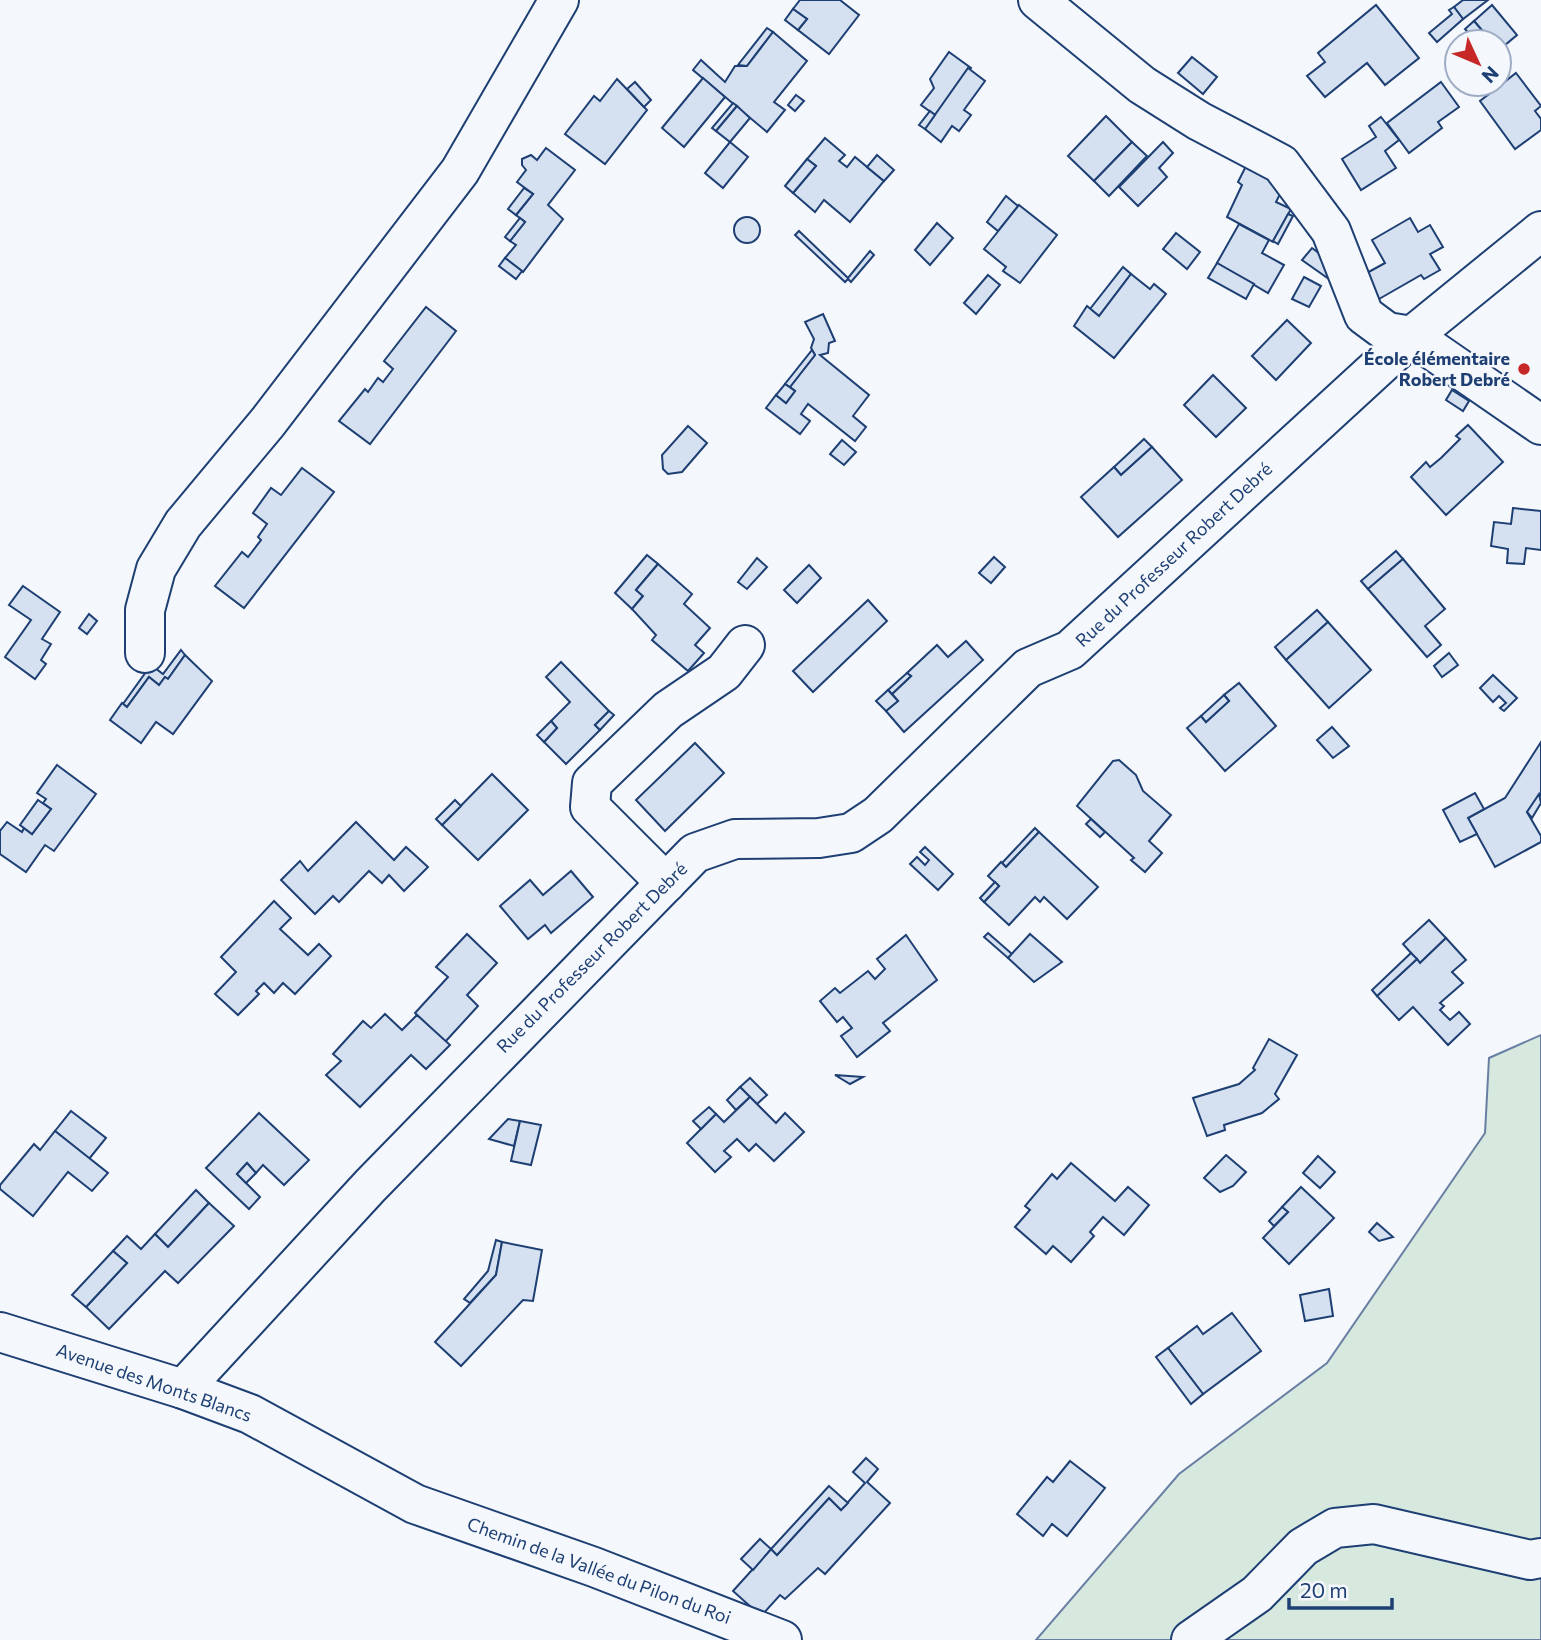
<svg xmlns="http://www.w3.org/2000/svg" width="1541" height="1640" font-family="Commissioner,sans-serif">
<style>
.green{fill:#d7e8df;stroke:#687fa3;stroke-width:2}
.building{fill:#d5e0f0;stroke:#1d3f73;stroke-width:2}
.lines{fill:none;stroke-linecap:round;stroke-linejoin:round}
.minor-casing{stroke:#1d3f73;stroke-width:42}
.minor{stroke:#f4f7fb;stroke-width:38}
.poi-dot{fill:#c62828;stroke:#f4f7fb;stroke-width:2.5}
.labels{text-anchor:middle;stroke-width:5;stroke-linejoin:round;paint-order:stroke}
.poi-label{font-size:18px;font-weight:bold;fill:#1d3f73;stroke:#f4f7fb;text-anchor:end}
.street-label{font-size:18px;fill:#1d3f73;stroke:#f4f7fb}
</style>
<rect width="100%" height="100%" fill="#f4f7fb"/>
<polygon class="green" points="1541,1035 1541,1640 1036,1640 1179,1474 1327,1363 1485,1133 1489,1058"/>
<g class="building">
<polygon points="800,0 840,0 859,15 829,54 798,30 807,19 793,9"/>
<polygon points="1463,0 1488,0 1463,19 1454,7"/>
<polygon points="1376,5 1419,58 1385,85 1367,63 1325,97 1307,76 1325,62 1318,53"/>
<polygon points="1492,5 1517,35 1499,50 1499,42 1492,42 1474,21"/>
<polygon points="1454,7 1463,19 1437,42 1429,33 1452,14 1449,10"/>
<polygon points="793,9 807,19 798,30 785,20"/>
<polygon points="1474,21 1492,42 1476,42 1465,29"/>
<polygon points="767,28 773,32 747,66 738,65"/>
<polygon points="773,32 807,61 774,102 785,110 767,132 693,70 701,60 725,82 735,66 747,66"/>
<polygon points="949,52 971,68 935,115 921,105 934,88 930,79"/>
<polygon points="1192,57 1217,77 1203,94 1178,73"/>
<polygon points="968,68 985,81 964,110 971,115 959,131 952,126 941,142 925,129"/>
<polygon points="1516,73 1541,106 1535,111 1541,119 1541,130 1515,149 1480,101"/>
<polygon points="703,78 725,97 684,147 662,128"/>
<polygon points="617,79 647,110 605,164 565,134 594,96 600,101"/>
<polygon points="635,82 651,100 644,107 627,89"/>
<polygon points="1441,82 1459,107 1438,122 1442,128 1409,153 1387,123"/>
<polygon points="796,95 804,101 795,111 788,105"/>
<polygon points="733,103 737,106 716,131 712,128"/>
<polygon points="737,106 750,118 730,142 716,131"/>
<polygon points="930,111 935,115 925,129 919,125"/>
<polygon points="1106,116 1132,142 1094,181 1068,156"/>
<polygon points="1381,117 1399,140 1385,151 1396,168 1361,190 1342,159 1376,137 1369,126"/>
<polygon points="825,138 845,155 839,161 847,167 855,157 884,181 850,222 824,200 815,212 793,193 816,166 807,159"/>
<polygon points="730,142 748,157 723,188 705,173"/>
<polygon points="1132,142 1147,156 1109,196 1094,181"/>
<polygon points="1163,142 1173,153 1159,168 1167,177 1138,206 1119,187"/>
<polygon points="546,148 575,170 548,205 563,219 523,272 505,258 516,245 510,241 525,222 516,215 533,194 517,182 526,170 522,165 522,159 531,155 537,160"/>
<polygon points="877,155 894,170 884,181 867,167"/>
<polygon points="807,159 816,166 793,193 785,186"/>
<polygon points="1247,164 1285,184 1276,202 1291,209 1273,242 1227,217 1242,185 1238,182"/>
<polygon points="524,188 533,194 516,215 508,209"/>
<polygon points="1006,196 1018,206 998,231 987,222"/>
<polygon points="1019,205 1057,235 1020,283 1003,271 1006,267 984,249"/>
<polygon points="1288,214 1293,216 1278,244 1273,241"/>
<circle cx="747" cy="230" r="13"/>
<polygon points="520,218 525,222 510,241 505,237"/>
<polygon points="1410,218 1418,232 1430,225 1443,247 1430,254 1440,270 1424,279 1421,275 1379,299 1365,274 1385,263 1372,240"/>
<polygon points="937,223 953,238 930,265 915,250"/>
<polygon points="1239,224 1269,240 1262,253 1284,265 1268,293 1217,263"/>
<polygon points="799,231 848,278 870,251 874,255 851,282 848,279 845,282 795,235"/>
<polygon points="1176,233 1200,252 1187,269 1163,249"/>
<polygon points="1312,248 1328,260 1343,289 1302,260"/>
<polygon points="505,258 522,271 516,279 499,266"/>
<polygon points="1217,263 1254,284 1246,299 1208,278"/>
<polygon points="1123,267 1131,274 1099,316 1090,309"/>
<polygon points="1131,274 1150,289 1154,284 1166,294 1114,358 1074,326 1087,306 1099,316"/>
<polygon points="988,275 1000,285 976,314 964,303"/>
<polygon points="1304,277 1321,286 1309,307 1292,299"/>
<polygon points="426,307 456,331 370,444 339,421 365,389 368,392 378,378 383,382 393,369 384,361"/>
<polygon points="823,314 835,341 829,343 828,353 820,355 869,395 853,416 866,427 855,441 808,404 801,414 810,421 800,434 766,408 776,395 786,403 795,391 790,387 815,355 811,348 814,339 805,322"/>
<polygon points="1287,320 1311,343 1276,380 1252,356"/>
<polygon points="812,350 815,355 790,387 785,384"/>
<polygon points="1213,375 1246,408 1216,437 1184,405"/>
<polygon points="785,384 795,391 786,403 776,395"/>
<polygon points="1452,390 1469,401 1463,411 1446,400"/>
<polygon points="1468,425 1503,462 1446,515 1411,477 1426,462 1430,467 1441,458 1460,439 1456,436"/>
<polygon points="688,426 707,443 682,472 668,474 663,469 662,455"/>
<polygon points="1144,439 1152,447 1121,475 1114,467"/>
<polygon points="842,440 856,452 844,465 830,454"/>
<polygon points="1152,447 1182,480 1118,537 1081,497 1114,467 1121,475"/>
<polygon points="302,468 334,492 244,608 215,586 242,552 248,557 261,540 258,537 267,524 253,513 271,488 281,495"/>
<polygon points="1513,508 1541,511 1541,550 1526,548 1524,564 1507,563 1508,549 1491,546 1494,522 1511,524"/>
<polygon points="1396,551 1403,559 1368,589 1361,581"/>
<polygon points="647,555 658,564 636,590 643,596 632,609 615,593"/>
<polygon points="994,557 1005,567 991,583 979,573"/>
<polygon points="757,558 767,567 747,589 738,582"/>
<polygon points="1403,559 1445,609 1425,626 1441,645 1427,657 1368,589"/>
<polygon points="658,564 692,594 684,604 710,628 695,645 704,653 688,671 652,640 656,635 632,609 643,596 636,590"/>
<polygon points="809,565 821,578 797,603 784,590"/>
<polygon points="23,586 60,612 42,639 51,644 41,660 46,664 35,679 5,657 31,620 9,605"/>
<polygon points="868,600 887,621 813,692 793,671"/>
<polygon points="1317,610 1328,622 1286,660 1275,647"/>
<polygon points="89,614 97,621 87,634 79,628"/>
<polygon points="1328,622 1371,670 1329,708 1286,660"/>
<polygon points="966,641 983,660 904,732 886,711 898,701 892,694 911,676 907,673 937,645 948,657"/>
<polygon points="181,650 185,655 168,679 165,677 159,685 149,677 127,707 123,704 151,665 163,674"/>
<polygon points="1449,653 1458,665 1442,677 1434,666"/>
<polygon points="185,655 212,681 173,734 156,722 141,743 110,720 122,703 127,707 149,677 159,685 165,677 168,679"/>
<polygon points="561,662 609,711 595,725 600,730 566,764 544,742 557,728 551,721 570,702 546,677"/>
<polygon points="907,673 911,676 892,694 888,690"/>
<polygon points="1493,675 1517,698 1504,711 1500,708 1506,703 1499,696 1493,702 1480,688"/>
<polygon points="1239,683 1276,726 1225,771 1187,728 1201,716 1206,722 1229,701 1224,695"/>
<polygon points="888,690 898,701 886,711 876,701"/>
<polygon points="1224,695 1229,701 1206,722 1201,716"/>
<polygon points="609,711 614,715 600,730 595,725"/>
<polygon points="551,721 557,728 544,742 537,735"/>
<polygon points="1332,727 1349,746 1333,758 1317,740"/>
<polygon points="1541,742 1541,795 1527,812 1541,836 1541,842 1495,867 1468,818 1505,798"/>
<polygon points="695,743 724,773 665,831 636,800"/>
<polygon points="1119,760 1136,775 1143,791 1171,815 1149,841 1162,853 1145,872 1131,860 1134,858 1077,806 1113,761"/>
<polygon points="57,765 96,794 54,851 45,845 26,872 0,854 0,831 7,822 22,832 24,828 32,834 51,809 43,803 46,799 37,793"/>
<polygon points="492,774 528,810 478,860 442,825"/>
<polygon points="1475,793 1484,809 1468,818 1477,834 1460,842 1443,810"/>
<polygon points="1539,794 1541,803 1532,818 1527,812"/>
<polygon points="38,800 51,809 32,834 20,825"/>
<polygon points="455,800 461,806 442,825 436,819"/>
<polygon points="1091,819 1105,832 1100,837 1086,824"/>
<polygon points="356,822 394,860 406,847 428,867 404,891 389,875 382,883 369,871 339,902 333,896 315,914 281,880 300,861 308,871"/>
<polygon points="1035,828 1039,832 1006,867 1002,863"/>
<polygon points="1039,832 1098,887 1067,919 1044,897 1040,902 1035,897 1009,925 984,902 999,886 988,876 1001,862 1006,867"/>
<polygon points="925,847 953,874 938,890 910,864 917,857 925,865 929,860 920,852"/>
<polygon points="571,871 593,897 551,933 545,925 528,939 500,906 530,880 543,895"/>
<polygon points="995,882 999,886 984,902 980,898"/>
<polygon points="274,901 291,918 280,929 308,955 319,944 331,956 295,994 283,983 274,993 264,983 256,991 259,994 238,1015 215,994 236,972 221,957"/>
<polygon points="1429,920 1446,938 1420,963 1403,944"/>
<polygon points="988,933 1012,954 1008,958 984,937"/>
<polygon points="467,934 497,963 467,995 478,1006 445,1042 415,1013 448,977 436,967"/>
<polygon points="1030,934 1062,962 1034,982 1008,958"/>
<polygon points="906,935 937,980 883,1023 890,1031 857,1057 841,1036 852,1028 843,1017 837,1022 820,1001 835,988 840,993 868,971 875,979 885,969 877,959"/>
<polygon points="1446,938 1466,960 1452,972 1463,983 1440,1003 1444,1006 1440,1010 1450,1020 1459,1012 1470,1024 1448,1045 1413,1007 1399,1020 1377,996 1417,959 1420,963"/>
<polygon points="1411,953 1417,959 1377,996 1372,990"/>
<polygon points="385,1014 402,1030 417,1015 450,1045 426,1069 411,1055 360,1107 326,1075 341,1061 333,1054 363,1021 371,1028"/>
<polygon points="1269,1039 1297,1055 1275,1094 1279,1099 1262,1113 1224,1125 1225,1130 1207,1136 1193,1098 1239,1084 1255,1070 1253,1068"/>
<polygon points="835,1075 863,1077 850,1084"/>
<polygon points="750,1078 767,1095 757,1104 740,1087"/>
<polygon points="740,1087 750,1097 736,1110 727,1100"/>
<polygon points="750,1097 776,1123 785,1113 804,1132 774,1161 756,1144 749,1151 737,1139 724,1151 731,1157 715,1172 687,1143 716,1114 724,1122"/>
<polygon points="709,1107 716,1114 701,1129 693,1121"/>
<polygon points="71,1111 106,1138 89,1159 55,1131"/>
<polygon points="259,1113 309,1160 284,1185 263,1165 256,1173 247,1163 237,1174 260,1197 249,1209 206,1168"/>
<polygon points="508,1119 520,1121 514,1146 489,1139"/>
<polygon points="520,1121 541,1125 531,1165 511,1161"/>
<polygon points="55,1131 108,1173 92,1191 68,1172 33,1216 0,1189 0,1185 34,1144 40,1150"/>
<polygon points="1226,1155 1246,1172 1233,1186 1220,1192 1204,1178"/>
<polygon points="1318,1156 1335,1172 1320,1188 1303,1173"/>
<polygon points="247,1163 256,1173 246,1183 237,1174"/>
<polygon points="1071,1163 1115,1201 1128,1187 1149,1205 1124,1235 1103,1217 1090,1232 1094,1236 1071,1262 1053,1246 1046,1254 1015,1227 1030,1210 1025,1206 1052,1174 1057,1179"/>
<polygon points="1301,1187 1334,1218 1289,1264 1263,1238 1288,1212 1282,1207"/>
<polygon points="196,1190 209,1203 168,1247 155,1234"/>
<polygon points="209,1203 234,1226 178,1283 165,1271 109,1329 86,1307 127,1263 113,1251 127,1236 141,1249 155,1234 168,1247"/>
<polygon points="1282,1207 1288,1212 1274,1226 1269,1221"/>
<polygon points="1377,1223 1393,1237 1379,1241 1369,1232"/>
<polygon points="496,1240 502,1242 496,1275 470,1303 464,1299 488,1271"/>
<polygon points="502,1242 542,1250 533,1301 523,1300 461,1366 435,1342 496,1275"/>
<polygon points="113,1251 127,1263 86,1307 72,1295"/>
<polygon points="1329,1289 1333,1316 1305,1321 1300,1295"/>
<polygon points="1232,1313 1261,1351 1203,1394 1168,1348 1197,1326 1203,1334"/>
<polygon points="1168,1348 1203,1394 1191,1404 1156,1357"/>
<polygon points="866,1458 878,1469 867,1482 890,1503 825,1574 818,1568 785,1599 780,1595 761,1616 733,1591 771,1549 777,1555 829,1498 841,1510 865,1483 853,1472"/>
<polygon points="1070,1461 1105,1488 1067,1536 1052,1524 1043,1536 1017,1514 1047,1477 1053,1482"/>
<polygon points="829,1486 848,1503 841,1510 829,1498 777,1555 771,1549"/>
<polygon points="760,1539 771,1549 753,1570 741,1559"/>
</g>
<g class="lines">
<defs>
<g id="minor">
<polyline points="1038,0 1142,85 1199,121 1281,164 1331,231 1364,315 1387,332 1412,336 1541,425"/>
<polyline points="145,653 145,610 156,569 183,524 268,422 460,171 559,0"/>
<polyline points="666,883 590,807 592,783 668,710 724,672 745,645"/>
<polyline points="0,1332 183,1389 250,1414 415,1504 594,1567 782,1640"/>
<polyline points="183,1389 370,1186 695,853 735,839 819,838 851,833 878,815 1028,668 1070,650 1412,336 1541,231"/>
<polyline points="1191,1640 1257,1594 1303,1547 1335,1528 1374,1524 1530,1560 1541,1558"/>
</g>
</defs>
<use href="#minor" class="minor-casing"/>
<use href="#minor" class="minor"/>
</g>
<circle class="poi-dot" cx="1524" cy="369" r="7"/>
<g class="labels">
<g class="poi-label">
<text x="1510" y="365">École élémentaire<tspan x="1510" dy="21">Robert Debré</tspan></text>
</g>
<g class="street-label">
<text transform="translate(1174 555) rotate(-43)" y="6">Rue du Professeur Robert Debré</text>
<text transform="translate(592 958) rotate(-45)" y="6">Rue du Professeur Robert Debré</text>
<text transform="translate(154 1383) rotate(19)" y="6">Avenue des Monts Blancs</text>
<text transform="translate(599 1571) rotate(20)" y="6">Chemin de la Vallée du Pilon du Roi</text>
</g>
</g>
<g transform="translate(1478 63) rotate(134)"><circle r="33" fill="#f4f7fb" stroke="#9eadc5" stroke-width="2"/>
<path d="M0-5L12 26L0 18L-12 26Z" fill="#c62828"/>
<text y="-10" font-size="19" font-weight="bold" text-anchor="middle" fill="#1d3f73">N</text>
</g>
<path d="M1289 1598v10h103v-10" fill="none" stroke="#1d3f73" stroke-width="3.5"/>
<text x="1300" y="1598" font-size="21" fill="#1d3f73" stroke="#f4f7fb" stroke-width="5" paint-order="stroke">20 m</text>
</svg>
